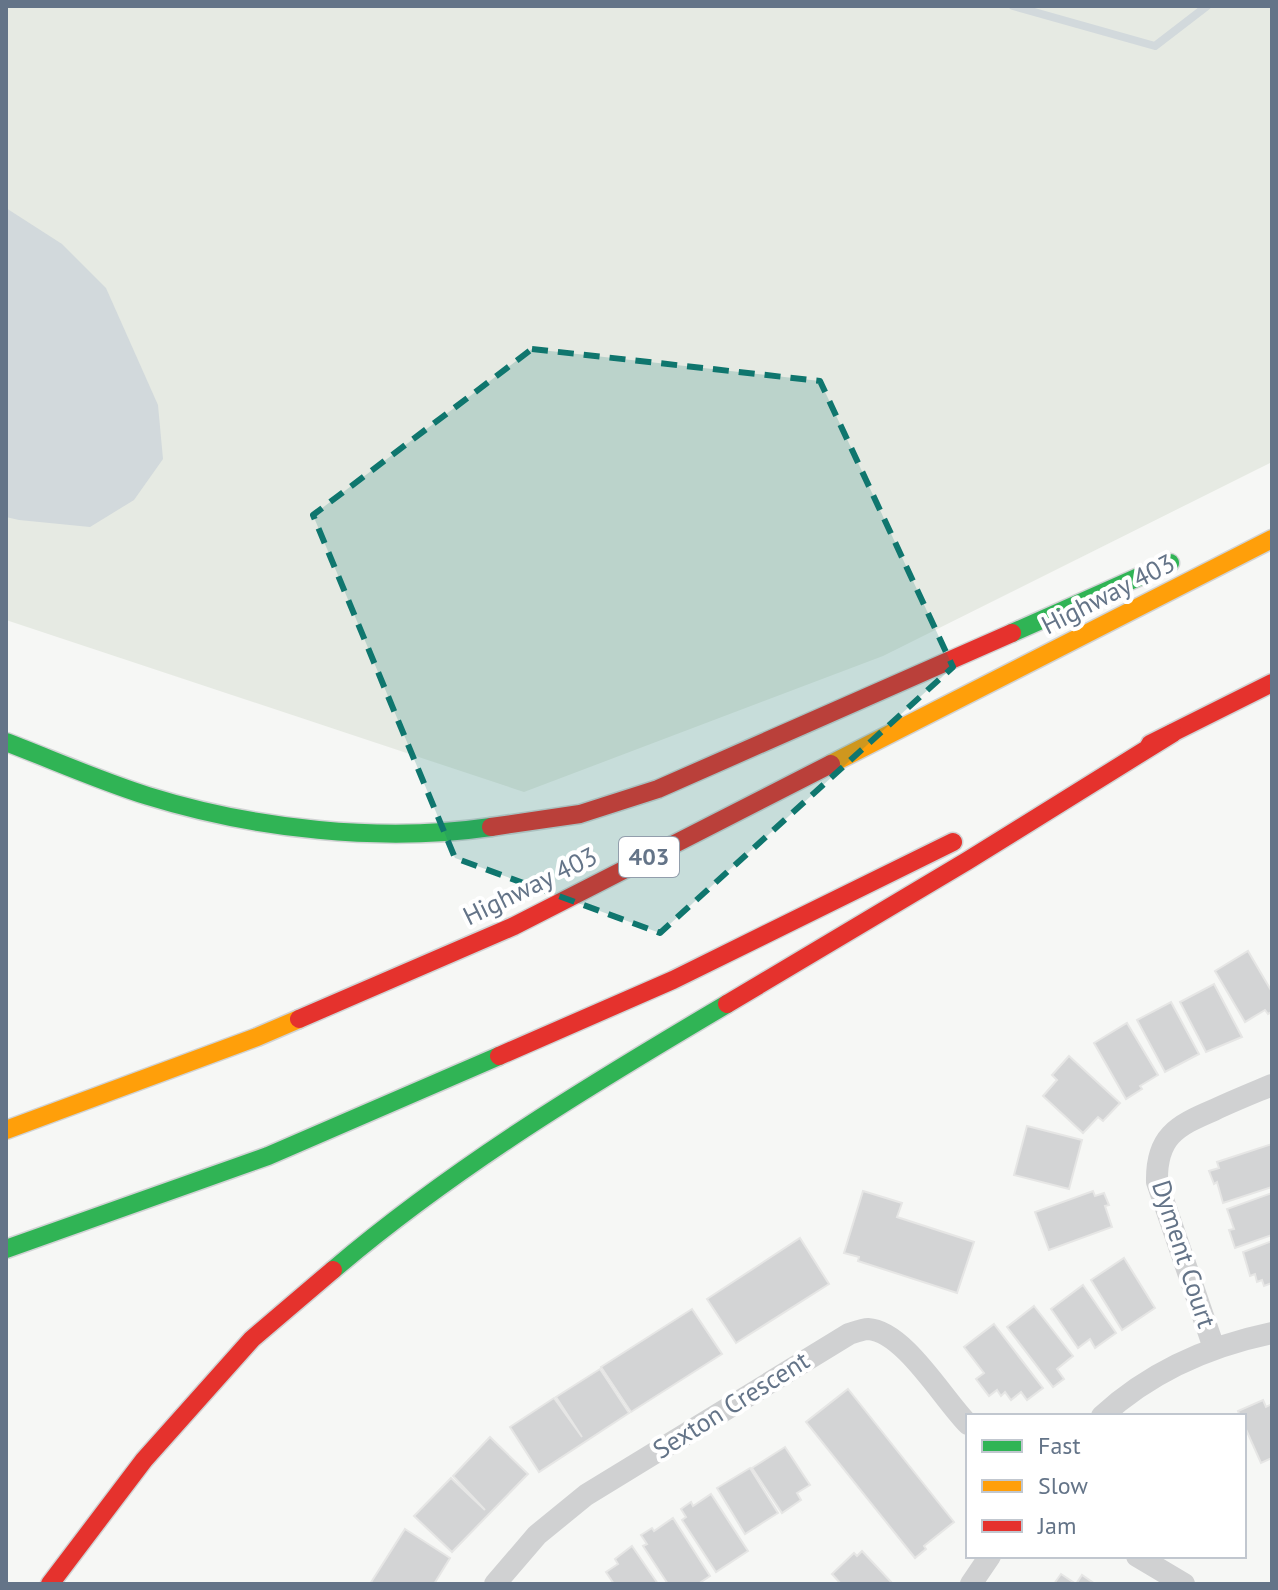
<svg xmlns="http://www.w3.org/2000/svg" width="1278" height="1590" font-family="'PT Sans',sans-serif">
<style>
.green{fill:#e6eae3}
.water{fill:#d2d9dc}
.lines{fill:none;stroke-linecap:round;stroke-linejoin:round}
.stream{stroke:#d2d9dc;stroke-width:8}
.building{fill:#d3d4d5;stroke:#e6e6e5;stroke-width:2}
.fast-casing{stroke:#d1d3d4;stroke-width:21}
.slow-casing{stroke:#d1d3d4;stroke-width:21}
.jam-casing{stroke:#d1d3d4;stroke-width:21}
.street{stroke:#d0d1d2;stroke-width:22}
.fast{stroke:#30b455;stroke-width:18}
.slow{stroke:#ff9f0a;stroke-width:18}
.jam{stroke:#e5322d;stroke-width:18}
.marked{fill:#0f766e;fill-opacity:0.2;stroke:#0f766e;stroke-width:6;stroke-dasharray:16 10;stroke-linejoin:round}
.labels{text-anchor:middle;stroke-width:8;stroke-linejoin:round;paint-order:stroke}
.shield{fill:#fff;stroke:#929eac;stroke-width:2}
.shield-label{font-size:24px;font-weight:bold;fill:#647488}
.street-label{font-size:26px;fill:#647488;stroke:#fff}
</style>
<rect width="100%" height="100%" fill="#f6f7f5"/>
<polygon class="green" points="6,6 1272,6 1272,462 883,656 524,792 6,620"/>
<polygon class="water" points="6,208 62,244 106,288 158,405 163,459 134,500 90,527 19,520 6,517"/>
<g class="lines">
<polyline class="stream" points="1013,6 1155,46 1207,6"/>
</g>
<g class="building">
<polygon points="1248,951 1272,992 1272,1012 1268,1014 1265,1010 1245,1022 1215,971"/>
<polygon points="1214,984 1242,1037 1206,1052 1180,1002"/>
<polygon points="1171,1002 1199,1054 1165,1072 1137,1020"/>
<polygon points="1127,1023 1158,1075 1140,1086 1142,1089 1126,1099 1094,1043"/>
<polygon points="1069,1056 1120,1103 1103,1121 1098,1117 1083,1133 1043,1096 1057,1080 1052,1075"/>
<polygon points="1027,1126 1082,1140 1069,1189 1014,1175"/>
<polygon points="1272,1144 1272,1187 1223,1203 1217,1182 1214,1184 1209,1171 1219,1168 1217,1162"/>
<polygon points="863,1191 902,1203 897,1217 974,1242 957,1293 858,1261 859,1257 844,1253"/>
<polygon points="1093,1191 1095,1196 1104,1193 1109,1205 1105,1206 1112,1227 1049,1250 1035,1212"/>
<polygon points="1272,1193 1272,1235 1235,1248 1229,1230 1234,1229 1227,1209"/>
<polygon points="800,1238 829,1284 736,1343 707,1299"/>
<polygon points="1272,1241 1272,1283 1264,1286 1262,1280 1257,1282 1255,1274 1250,1276 1243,1252"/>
<polygon points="1124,1258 1155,1308 1122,1330 1091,1280"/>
<polygon points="1083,1285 1116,1333 1095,1348 1090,1339 1078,1348 1051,1309"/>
<polygon points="1034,1306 1073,1356 1057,1369 1064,1379 1053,1387 1007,1327"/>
<polygon points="692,1309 722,1354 631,1412 601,1367"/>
<polygon points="994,1324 1043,1388 1027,1400 1021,1392 1011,1400 1005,1392 1001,1396 997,1390 989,1396 976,1379 984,1373 964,1347"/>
<polygon points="600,1369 629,1413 539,1472 510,1427 554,1398 582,1437 556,1397"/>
<polygon points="848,1389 954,1522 924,1546 926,1549 915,1558 806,1422"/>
<polygon points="1263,1400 1266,1407 1272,1404 1272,1458 1261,1463 1244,1425 1244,1416 1240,1416 1238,1411"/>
<polygon points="490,1437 528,1474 452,1552 414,1516 451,1478 485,1510 453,1476"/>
<polygon points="785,1447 810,1485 797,1493 801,1500 782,1513 752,1468"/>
<polygon points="750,1468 778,1513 745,1534 717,1488"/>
<polygon points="711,1494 748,1551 716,1572 682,1520 686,1517 681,1509 691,1502 693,1506"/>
<polygon points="673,1518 710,1576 698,1584 668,1584 643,1546 647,1544 641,1535 652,1528 654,1531"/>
<polygon points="405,1529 450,1558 434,1584 370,1584"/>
<polygon points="632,1546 658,1584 614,1584 606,1572 618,1564 615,1559"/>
<polygon points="862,1551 893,1584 841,1584 832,1574 854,1553 857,1556"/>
<polygon points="1061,1574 1076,1584 1082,1575 1095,1584 1054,1584"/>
</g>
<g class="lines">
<defs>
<g id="fast">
<polyline points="1012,633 1170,563"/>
<path d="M6,742C53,760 100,781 148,796C254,829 382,843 491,827"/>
<polyline points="6,1249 268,1156 499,1056"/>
<path d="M333,1270C454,1167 590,1085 727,1004"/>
</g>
<g id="slow">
<polyline points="831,764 1272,539"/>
<polyline points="6,1130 257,1037 299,1019"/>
</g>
<g id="jam">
<polyline points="1150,744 1272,683"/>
<polyline points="491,827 580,814 658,789 1012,633"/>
<polyline points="727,1004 967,861 1173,733"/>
<polyline points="299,1019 514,926 831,764"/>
<polyline points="499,1056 673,980 953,842"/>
<polyline points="50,1584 144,1460 252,1339 333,1270"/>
</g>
</defs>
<use href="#fast" class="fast-casing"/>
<use href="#slow" class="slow-casing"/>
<use href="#jam" class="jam-casing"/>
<g class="street">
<path d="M1214,1348L1157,1182C1156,1137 1176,1126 1214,1110C1233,1101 1253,1093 1272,1085"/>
<path d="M1102,1416C1150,1372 1209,1346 1272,1333"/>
<polyline points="1137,1556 1184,1584"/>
<path d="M495,1584L537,1535L586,1495L849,1334C855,1332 863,1329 868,1329C904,1331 943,1399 968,1424"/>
<polyline points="971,1584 990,1556"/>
</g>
<use href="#fast" class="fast"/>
<use href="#slow" class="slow"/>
<use href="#jam" class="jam"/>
</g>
<path class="marked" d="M532,349L820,381L953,667L660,933L455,858L313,515Z"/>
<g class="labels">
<rect class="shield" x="619" y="837" width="60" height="40" rx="6"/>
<g class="shield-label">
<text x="649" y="865">403</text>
</g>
<g class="street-label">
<text transform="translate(1108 594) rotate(-27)" y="9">Highway 403</text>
<text transform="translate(530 886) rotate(-26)" y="9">Highway 403</text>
<text transform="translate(1184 1254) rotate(72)" y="9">Dyment Court</text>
<text transform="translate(731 1405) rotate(-32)" y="9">Sexton Crescent</text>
</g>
</g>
<rect width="1278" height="1590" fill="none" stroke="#647488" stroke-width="16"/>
<rect x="966" y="1414" width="280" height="144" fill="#ffffff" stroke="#c1c7cf" stroke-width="2"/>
<rect x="982" y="1440" width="40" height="12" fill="#30b455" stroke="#c1c7cf" stroke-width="2"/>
<text x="1038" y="1454" font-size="24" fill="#647488">Fast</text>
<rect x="982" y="1480" width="40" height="12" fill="#ff9f0a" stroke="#c1c7cf" stroke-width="2"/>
<text x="1038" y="1494" font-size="24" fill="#647488">Slow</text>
<rect x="982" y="1520" width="40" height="12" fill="#e5322d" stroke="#c1c7cf" stroke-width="2"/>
<text x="1038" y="1534" font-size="24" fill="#647488">Jam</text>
</svg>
